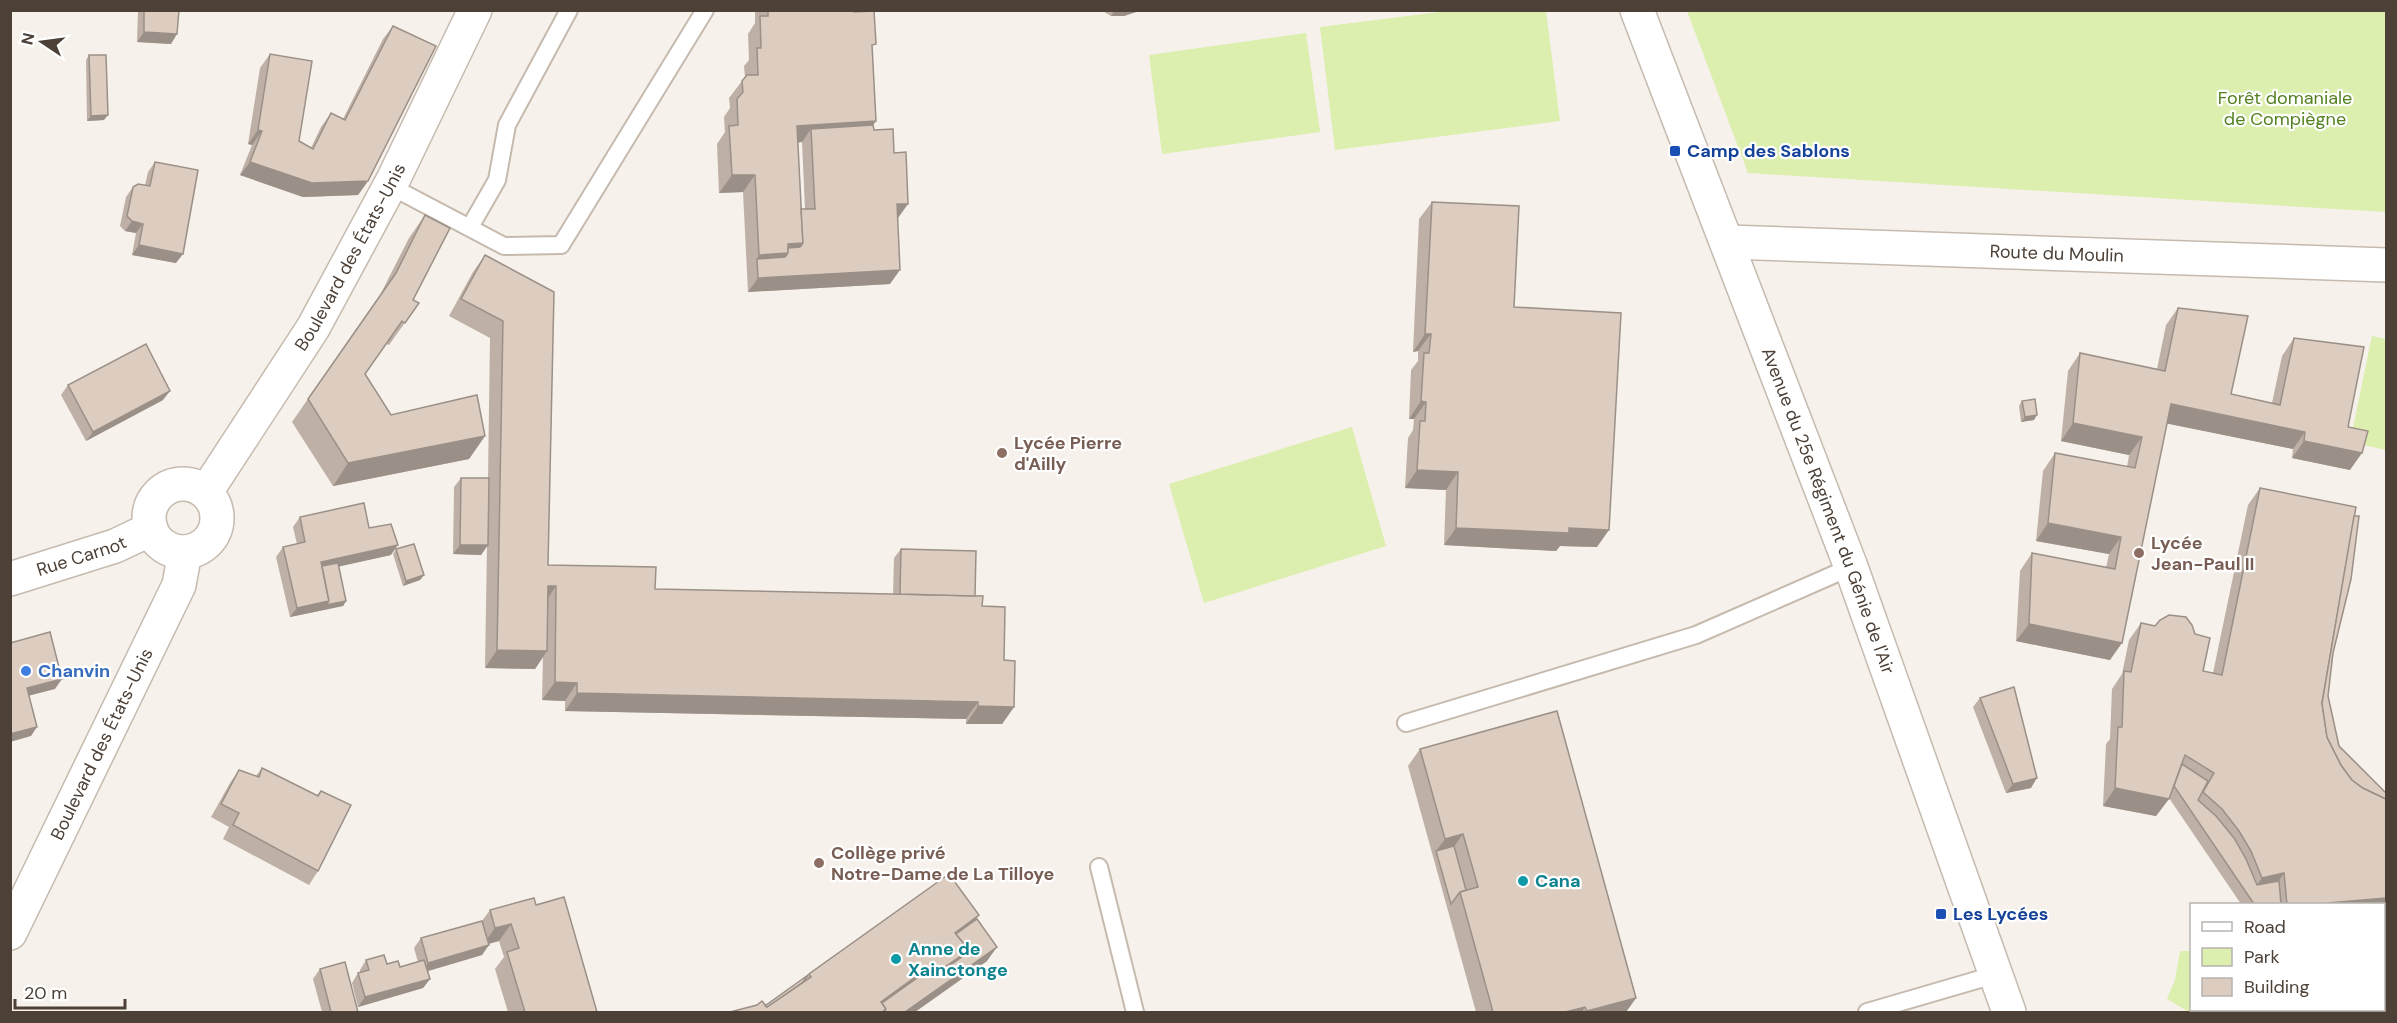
<svg xmlns="http://www.w3.org/2000/svg" width="2397" height="1023" font-family="'DM Sans',sans-serif">
<style>
.green{fill:#dcefaf}
.lines{fill:none;stroke-linecap:round;stroke-linejoin:round}
.service-casing{stroke:#c6baae;stroke-width:20}
.minor-casing{stroke:#c6baae;stroke-width:36}
.tertiary-casing{stroke:#c6baae;stroke-width:36}
.service{stroke:#fff;stroke-width:16}
.minor{stroke:#fff;stroke-width:33}
.tertiary{stroke:#fff;stroke-width:33}
.wall{fill:#beb0a6;fill-rule:evenodd}
.shaded-wall{fill:#9b9087}
.building{fill:#ddcdc1;stroke:#9b9087;stroke-width:1.5}
.transit-dot{fill:#1a4fb4;stroke:#fff;stroke-width:2}
.education-dot{fill:#8d6e63;stroke:#fff;stroke-width:2}
.shop-dot{fill:#3f7fe0;stroke:#fff;stroke-width:2}
.culture-dot{fill:#0f9aa8;stroke:#fff;stroke-width:2}
.labels{text-anchor:middle;stroke-width:4.5;stroke-linejoin:round;paint-order:stroke}
.park-label{font-size:18px;fill:#548021;stroke:#fff}
.transit-label{font-size:18px;font-weight:bold;fill:#164399;stroke:#fff;text-anchor:start}
.street-label{font-size:18px;fill:#4c4037;stroke:#fff}
.education-label{font-size:18px;font-weight:bold;fill:#785e54;stroke:#fff;text-anchor:start}
.shop-label{font-size:18px;font-weight:bold;fill:#366cbe;stroke:#fff;text-anchor:start}
.culture-label{font-size:18px;font-weight:bold;fill:#0d838f;stroke:#fff;text-anchor:start}
</style>
<rect width="100%" height="100%" fill="#f6f1ea"/>
<g class="green">
<polygon points="1447,11 1546,11 1560,121 1335,150 1320,27"/>
<polygon points="1687,11 2386,11 2386,212 1748,173"/>
<polygon points="1306,33 1320,132 1162,154 1149,55"/>
<polygon points="2372,336 2386,339 2386,450 2350,442"/>
<polygon points="1352,427 1386,546 1204,603 1169,484"/>
<polygon points="2180,951 2191,951 2192,1007 2189,1012 2167,999 2175,980"/>
</g>
<g class="lines">
<defs>
<g id="service">
<polyline points="390,186 504,246 561,245 705,10"/>
<polyline points="470,227 497,180 507,125 569,10"/>
<polyline points="1406,723 1696,635 1851,567"/>
<polyline points="1099,867 1135,1012"/>
<polyline points="1867,1012 1994,975"/>
</g>
<g id="minor">
<path id="s1" d="M1637,10L1851,567L2009,1012"/>
<path id="s2" d="M1727,242L2386,265"/>
<path id="s3" d="M10,579L115,546L151,529"/>
</g>
<g id="tertiary">
<circle cx="183" cy="518" r="34"/>
<path id="s4" d="M206,492L313,328L394,178L475,10"/>
<path id="s5" d="M10,933L179,585L185,552"/>
</g>
</defs>
<use href="#service" class="service-casing"/>
<use href="#minor" class="minor-casing"/>
<use href="#tertiary" class="tertiary-casing"/>
<use href="#service" class="service"/>
<use href="#minor" class="minor"/>
<use href="#tertiary" class="tertiary"/>
</g>
<g class="wall">
<polygon points="138,10 179,10 171,44 137,42"/>
<path d="M755,10H854L872,49L876,121L873,125L874,130L898,217L890,284L748,292L743,192L719,193L717,144L725,132L724,117L730,108L729,98L745,77L744,66L749,60L748,34L755,23ZM802,142L805,209H801L798,143Z"/>
<polygon points="1101,10 1138,10 1136,12 1124,16 1111,16"/>
<polygon points="393,26 368,181 358,195 303,197 240,175 252,145 248,144 260,68 270,54 299,141 311,148 321,127 331,113 343,119 383,39"/>
<polygon points="89,55 104,120 87,121 86,60"/>
<polygon points="155,162 176,263 132,255 136,233 125,231 120,226 126,197 133,187 145,185 148,172"/>
<polygon points="1432,202 1514,307 1597,547 1560,546 1556,551 1444,545 1446,490 1405,488 1408,438 1413,430 1414,419 1409,419 1411,370 1418,361 1418,351 1413,352 1419,219"/>
<polygon points="425,215 413,300 419,303 389,345 386,344 365,374 391,415 485,436 469,459 333,486 292,422 380,295 409,238"/>
<polygon points="485,255 554,292 548,565 655,589 893,594 894,558 901,549 975,596 982,606 1004,660 1014,707 1002,724 966,724 966,719 565,711 565,701 542,700 543,657 535,669 485,668 487,546 481,555 453,554 454,487 461,478 488,478 490,338 449,316 473,272"/>
<polygon points="2178,308 2231,394 2272,403 2282,356 2294,338 2348,427 2350,470 2292,458 2293,449 2167,423 2110,660 2016,641 2020,571 2032,553 2106,568 2109,554 2036,541 2043,471 2055,453 2127,467 2129,455 2061,441 2068,371 2080,353 2157,369 2166,325"/>
<polygon points="68,385 163,400 86,441 61,395"/>
<polygon points="2022,401 2034,420 2021,422 2019,406"/>
<polygon points="2260,488 2333,653 2328,696 2339,746 2386,793 2386,915 2384,915 2384,904 2241,904 2169,798 2156,816 2103,806 2106,744 2110,739 2112,689 2122,674 2129,640 2141,623 2203,671 2213,673 2248,505"/>
<polygon points="300,517 369,528 391,555 339,566 346,601 343,606 290,617 276,557 283,547 297,544 293,527"/>
<polygon points="396,549 424,575 420,580 403,586 393,554"/>
<polygon points="1980,698 2031,788 2006,793 1973,707"/>
<polygon points="1420,749 1636,998 1626,1012 1476,1012 1408,766"/>
<polygon points="262,768 317,795 321,791 318,871 309,885 223,839 229,827 211,817 230,783 239,770 256,776"/>
<polygon points="536,905 597,1012 508,1012 495,969 504,957 499,941 489,944 482,955 428,971 430,979 423,988 358,1007 352,983 358,973 360,972 360,970 366,960 400,967 418,962 414,948 421,938 482,921 490,910"/>
<polygon points="977,919 987,961 915,1012 765,1006 809,974"/>
<polygon points="320,969 358,1012 322,1012 313,979"/>
<polygon points="2224,1010 2332,1010 2331,1012 2228,1012"/>
</g>
<g class="shaded-wall">
<polygon points="1115,10 1138,10 1136,12 1124,16 1111,16"/>
<polygon points="144,32 177,34 171,44 137,42"/>
<polygon points="108,115 104,120 87,121 91,116"/>
<polygon points="876,121 864,138 811,129 802,142 784,143 797,126"/>
<polygon points="258,130 262,131 252,145 248,144"/>
<polygon points="250,162 368,181 358,195 303,197 240,175"/>
<polygon points="732,175 755,175 743,192 719,193"/>
<polygon points="897,204 908,204 898,218"/>
<polygon points="132,221 143,224 136,233 125,231"/>
<polygon points="803,243 790,261 757,259 759,255 788,244"/>
<polygon points="139,245 183,254 176,263 132,255"/>
<polygon points="900,270 890,284 748,292 758,278"/>
<polygon points="1425,334 1431,334 1418,351 1413,352"/>
<polygon points="170,391 163,400 86,441 93,432"/>
<polygon points="1421,401 1426,402 1414,419 1409,419"/>
<polygon points="2171,404 2305,432 2293,449 2159,422"/>
<polygon points="2037,415 2034,420 2021,422 2025,417"/>
<polygon points="2073,423 2142,437 2129,455 2061,441"/>
<polygon points="485,436 469,459 333,486 348,463"/>
<polygon points="2304,441 2362,453 2350,470 2292,458"/>
<polygon points="1417,470 1458,472 1446,490 1405,488"/>
<polygon points="2048,523 2121,537 2109,554 2036,541"/>
<polygon points="1456,528 1569,528 1609,530 1597,547 1560,546 1556,551 1444,545"/>
<polygon points="398,545 391,555 319,571 321,562"/>
<polygon points="460,545 488,545 481,555 453,554"/>
<polygon points="424,575 420,580 403,586 406,581"/>
<polygon points="548,586 556,586 544,604"/>
<polygon points="329,601 346,601 343,606 290,617 297,608"/>
<polygon points="2029,624 2122,643 2110,660 2016,641"/>
<polygon points="497,650 547,651 535,669 485,668"/>
<polygon points="62,679 55,689 20,698 27,688"/>
<polygon points="555,682 577,683 565,701 542,700"/>
<polygon points="577,693 978,702 966,719 565,711"/>
<polygon points="978,706 1014,707 1002,724 966,724"/>
<polygon points="37,727 31,736 10,742 10,734"/>
<polygon points="2037,778 2031,788 2006,793 2013,784"/>
<polygon points="2115,788 2169,799 2156,816 2103,806"/>
<polygon points="1463,834 1451,851 1436,851 1445,839"/>
<polygon points="2284,873 2272,891 2250,895 2262,878"/>
<polygon points="2386,898 2386,915 2384,915 2384,904 2327,904 2328,903"/>
<polygon points="979,915 967,932 956,941 955,933"/>
<polygon points="511,924 499,941 483,945 495,928"/>
<polygon points="489,945 482,955 421,973 428,963"/>
<polygon points="997,947 987,961 915,1012 905,1012"/>
<polygon points="969,950 956,967 923,992 935,974"/>
<polygon points="929,967 917,984 882,1010 881,1002"/>
<polygon points="430,979 423,988 358,1007 365,997"/>
<polygon points="1636,998 1626,1012 1586,1012 1587,1011"/>
<polygon points="1585,1007 1582,1012 1565,1012"/>
</g>
<g class="building">
<polygon points="144,10 179,10 177,34 144,32"/>
<polygon points="768,10 854,10 854,12 874,11 876,44 872,45 876,121 797,126 803,243 788,244 788,253 759,255 755,175 732,175 729,126 738,125 737,99 743,92 742,81 747,75 758,75 757,48 761,48 760,16 768,16"/>
<polygon points="393,26 436,46 368,181 312,183 250,162 262,131 258,130 270,54 312,61 299,141 313,149 331,113 345,120"/>
<polygon points="89,55 106,55 108,115 91,116"/>
<polygon points="873,125 874,130 893,129 894,153 906,152 908,204 897,204 900,270 758,278 757,259 785,257 788,253 788,248 800,247 803,243 801,209 815,209 811,129"/>
<polygon points="155,162 198,170 183,254 139,245 143,224 132,221 127,216 133,187 138,184 150,186"/>
<polygon points="1432,202 1519,206 1514,307 1621,313 1609,530 1569,528 1569,533 1456,528 1458,472 1417,470 1420,421 1425,421 1426,402 1421,401 1424,353 1429,353 1431,334 1425,334"/>
<polygon points="425,215 450,228 413,300 419,303 405,323 402,321 365,374 391,415 477,395 485,436 348,463 308,399 396,273"/>
<polygon points="485,255 554,292 548,565 656,567 655,589 983,596 982,606 1005,607 1004,660 1015,661 1014,707 978,706 978,702 577,693 577,683 555,682 556,586 548,586 547,651 497,650 503,321 461,299"/>
<polygon points="2178,308 2248,316 2231,394 2280,405 2294,338 2364,347 2348,427 2368,431 2362,453 2304,441 2305,432 2171,404 2122,643 2029,624 2032,553 2115,569 2121,537 2048,523 2055,453 2135,468 2142,437 2073,423 2080,353 2165,371"/>
<polygon points="146,344 170,391 93,432 68,385"/>
<polygon points="2035,399 2037,415 2025,417 2022,401"/>
<polygon points="461,478 489,478 488,545 460,545"/>
<polygon points="2260,488 2356,507 2322,703 2327,737 2341,765 2352,780 2363,788 2386,799 2386,898 2328,903 2328,904 2287,904 2284,873 2262,878 2251,851 2239,831 2222,809 2203,792 2214,773 2185,755 2169,799 2115,788 2118,727 2122,727 2124,671 2131,672 2141,623 2155,626 2160,620 2169,615 2186,617 2192,625 2195,634 2210,638 2203,671 2222,675"/>
<polygon points="364,503 369,528 391,524 398,545 321,562 329,601 297,608 283,547 305,542 300,517"/>
<polygon points="2354,516 2359,516 2351,579 2333,653 2328,696 2339,746 2386,793 2386,799 2363,788 2352,780 2341,765 2327,737 2322,703"/>
<polygon points="414,544 424,575 406,581 396,549"/>
<polygon points="901,549 976,551 975,596 900,594"/>
<polygon points="338,563 346,601 326,605 329,601 322,566"/>
<polygon points="50,632 62,679 27,688 37,727 10,734 10,643"/>
<polygon points="2014,687 2037,778 2013,784 1980,698"/>
<polygon points="1557,711 1636,998 1587,1011 1585,1007 1565,1012 1493,1012 1460,892 1478,887 1463,834 1445,839 1420,749"/>
<polygon points="2182,764 2208,781 2198,800 2216,816 2234,838 2246,859 2257,885 2279,881 2281,904 2254,904 2174,786"/>
<polygon points="262,768 318,796 321,791 351,805 318,871 233,825 239,813 221,804 239,770 259,777"/>
<polygon points="1454,846 1466,890 1460,892 1451,904 1436,851"/>
<polygon points="949,874 979,915 955,933 969,950 935,974 929,967 881,1002 886,1009 882,1012 730,1012 757,1005 762,1001 767,1007 811,977 809,974"/>
<polygon points="564,897 597,1012 525,1012 507,952 519,948 511,924 495,928 490,910 534,898 536,905"/>
<polygon points="977,919 997,947 905,1012 884,1012 886,1009 882,1003 927,971 932,978 966,954 969,950 956,934"/>
<polygon points="482,921 489,945 428,963 421,938"/>
<polygon points="384,955 387,964 398,961 400,967 424,960 430,979 365,997 358,973 369,970 366,960"/>
<polygon points="345,962 358,1012 331,1012 320,969"/>
<polygon points="808,975 803,982 767,1007 765,1006"/>
<polygon points="2265,1010 2332,1010 2331,1012 2270,1012"/>
</g>
<g class="transit-dot">
<rect x="1669" y="145" width="12" height="12" rx="3"/>
<rect x="1935" y="908" width="12" height="12" rx="3"/>
</g>
<g class="education-dot">
<circle cx="1002" cy="453" r="6"/>
<circle cx="2139" cy="553" r="6"/>
<circle cx="819" cy="863" r="6"/>
</g>
<circle class="shop-dot" cx="26" cy="671" r="6"/>
<g class="culture-dot">
<circle cx="1523" cy="881" r="6"/>
<circle cx="896" cy="959" r="6"/>
</g>
<g class="labels">
<g class="park-label">
<text x="2285" y="104">Forêt domaniale<tspan x="2285" dy="21">de Compiègne</tspan></text>
</g>
<g class="transit-label">
<text x="1687" y="157">Camp des Sablons</text>
<text x="1953" y="920">Les Lycées</text>
</g>
<g class="street-label">
<text dy="6" stroke="none"><textPath href="#s2" startOffset="330">Route du Moulin</textPath></text>
<text dy="6" stroke="none"><textPath href="#s4" startOffset="276">Boulevard des États-Unis</textPath></text>
<text dy="6" stroke="none"><textPath href="#s1" startOffset="536">Avenue du 25e Régiment du Génie de l'Air</textPath></text>
<text dy="6" stroke="none"><textPath href="#s3" startOffset="75">Rue Carnot</textPath></text>
<text dy="6" stroke="none"><textPath href="#s5" startOffset="210">Boulevard des États-Unis</textPath></text>
</g>
<g class="education-label">
<text x="1014" y="449">Lycée Pierre<tspan x="1014" dy="21">d'Ailly</tspan></text>
<text x="2151" y="549">Lycée<tspan x="2151" dy="21">Jean-Paul II</tspan></text>
<text x="831" y="859">Collège privé<tspan x="831" dy="21">Notre-Dame de La Tilloye</tspan></text>
</g>
<g class="shop-label">
<text x="38" y="677">Chanvin</text>
</g>
<g class="culture-label">
<text x="1535" y="887">Cana</text>
<text x="908" y="955">Anne de<tspan x="908" dy="21">Xainctonge</tspan></text>
</g>
</g>
<rect width="2397" height="1023" fill="none" stroke="#4c4037" stroke-width="24"/>
<rect x="2190" y="903" width="195" height="108" fill="#ffffff" stroke="#b7b3af" stroke-width="1.5"/>
<rect x="2202" y="922" width="30" height="9" fill="#ffffff" stroke="#b7b3af" stroke-width="1.5"/>
<text x="2244" y="933" font-size="18" fill="#4c4037">Road</text>
<rect x="2202" y="948" width="30" height="18" fill="#dcefaf" stroke="#b7b3af" stroke-width="1.5"/>
<text x="2244" y="963" font-size="18" fill="#4c4037">Park</text>
<rect x="2202" y="978" width="30" height="18" fill="#ddcdc1" stroke="#b7b3af" stroke-width="1.5"/>
<text x="2244" y="993" font-size="18" fill="#4c4037">Building</text>
<g transform="translate(42 42) rotate(283)" stroke="#ffffff" stroke-width="4.5" paint-order="stroke">
<path d="M0-4.5L10 22L0 15L-10 22Z" fill="#4c4037"/>
<text y="-9" font-size="16" font-weight="bold" text-anchor="middle" fill="#4c4037">N</text>
</g>
<path d="M15 999v9h110v-9" fill="none" stroke="#4c4037" stroke-width="3"/>
<text x="24" y="999" font-size="18" fill="#4c4037" stroke="#ffffff" stroke-width="4.5" paint-order="stroke">20 m</text>
</svg>
